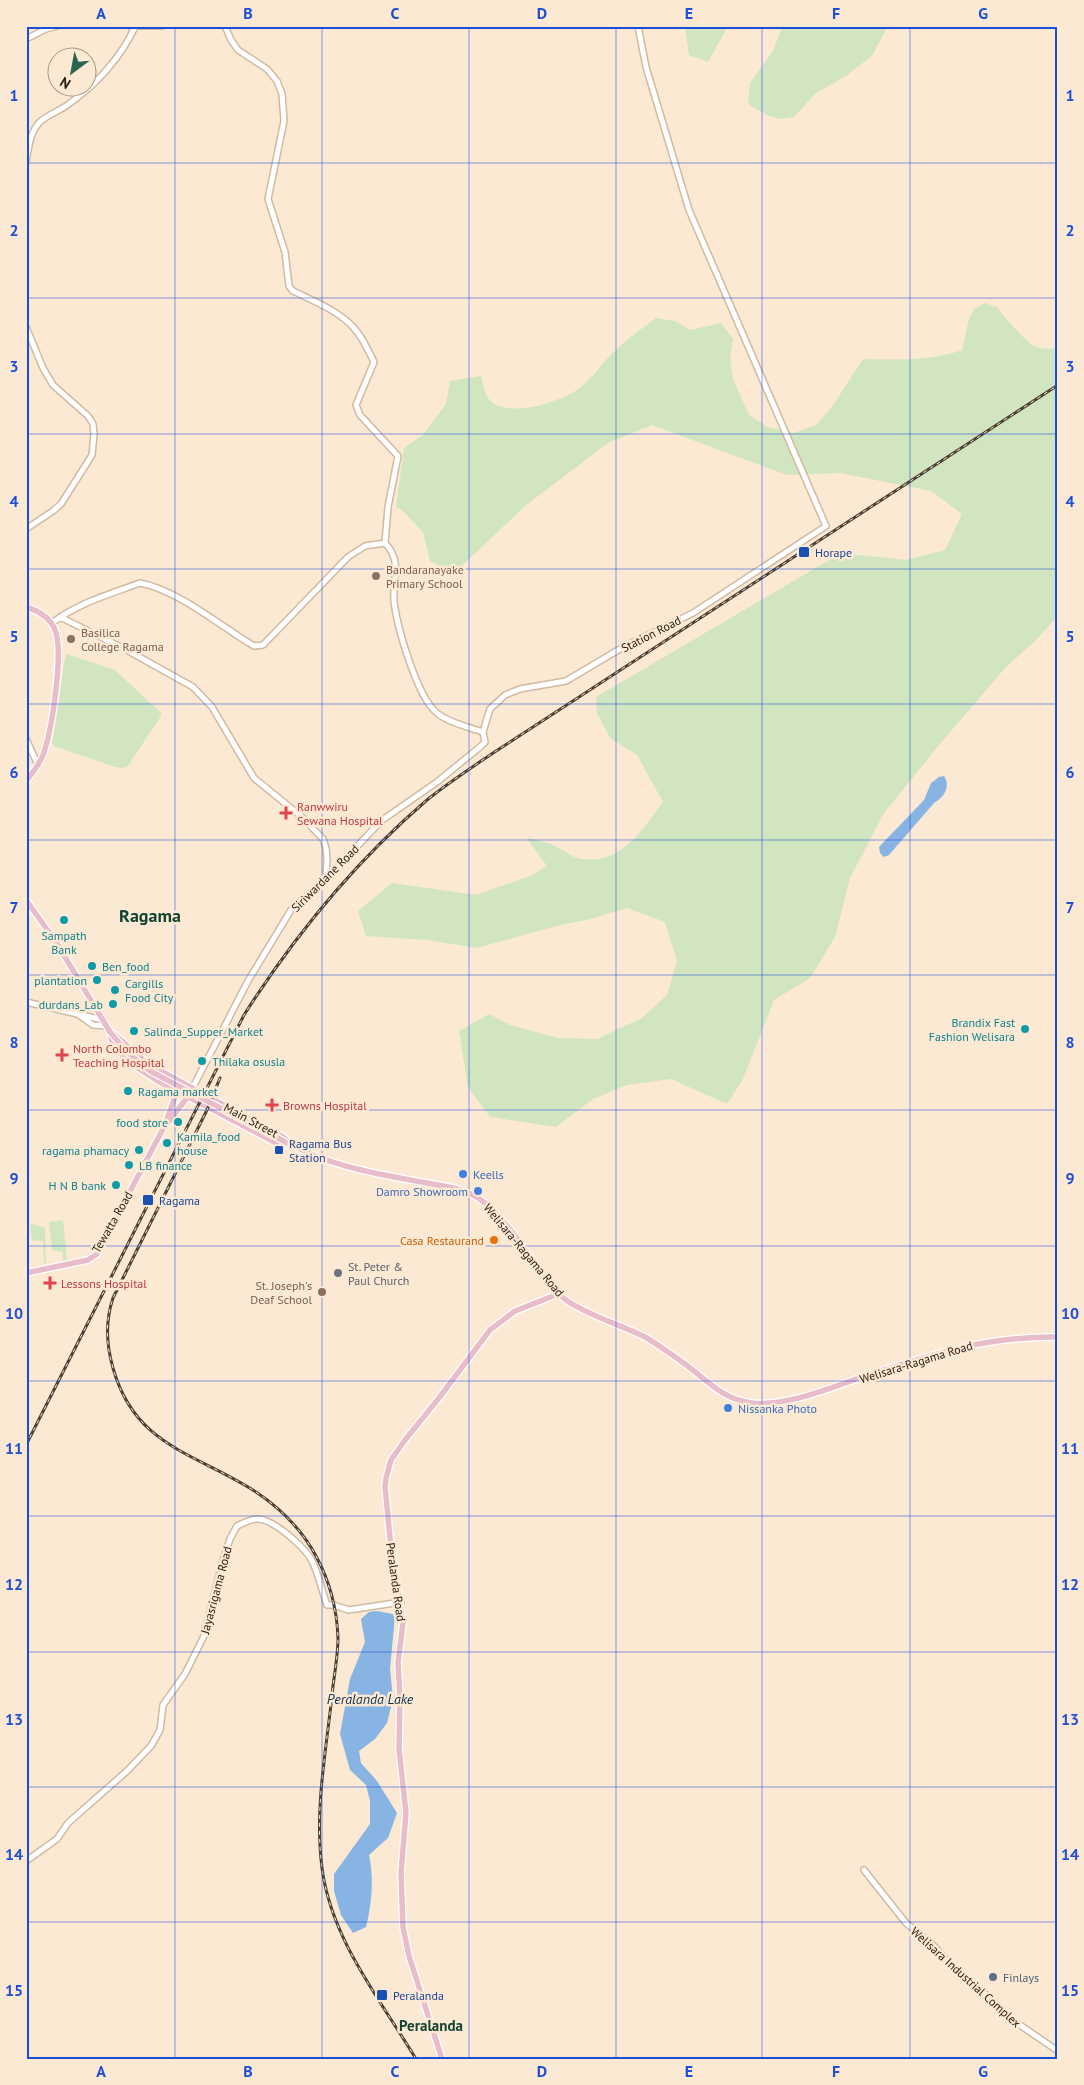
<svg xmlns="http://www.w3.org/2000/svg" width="1084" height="2085" font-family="'PT Sans',sans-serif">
	<rect width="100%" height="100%" fill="#fce9d3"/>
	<path fill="#d0e5c0" d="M 685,26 L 728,26 L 708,62 L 689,55 Z
		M 779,26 L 888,26 L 872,56 L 847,75 L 815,94 L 794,117 L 781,119 L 769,116 L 748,104 L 750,83 L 773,51 L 781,30 Z
		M 985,303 L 997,307 C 1003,316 1024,340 1034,346 C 1040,349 1051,350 1058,347 L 1058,616 L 1035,641 L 1006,667 L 939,745 L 884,813 L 850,878 L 835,937 L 810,978 L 774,1000 L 743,1079 L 727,1104 L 671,1079 L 627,1085 L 593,1099 L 556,1127 L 490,1117 L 468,1087 L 459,1031 L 489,1014 L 510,1025 L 558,1038 L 597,1039 L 642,1018 L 667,995 L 677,961 L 665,922 L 627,908 L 587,920 L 560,925 L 477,948 L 427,940 L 366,936 L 358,911 L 392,883 L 476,895 L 533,875 L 547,866 L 527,838 C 537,840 548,842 557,847 C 564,850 573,858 581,859 C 623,864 641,831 663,802 L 637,755 L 610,738 L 597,713 L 596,697 L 841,553 L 906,560 L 945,550 L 962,514 L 931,491 L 840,473 L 787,475 L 652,425 L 608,443 L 525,506 L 467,561 L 452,573 L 430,561 L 423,532 L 402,510 L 396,507 L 404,448 L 423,435 L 446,404 L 450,381 L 481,376 C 483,382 484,392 488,398 C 504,420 557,403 577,390 C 592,380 603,361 617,349 C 629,337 643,328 656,318 L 675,321 L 690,330 L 721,323 L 733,339 L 730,359 L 733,379 L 749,415 L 768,427 L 794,433 L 816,425 L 831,408 L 863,359 C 897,360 930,361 962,350 L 969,319 L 974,309 Z
		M 67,654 L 115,670 L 161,713 L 161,716 L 128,766 L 123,768 L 115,767 L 54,746 L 52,743 L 65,658 Z
		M 63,1220 L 67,1260 L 63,1261 L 63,1252 L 52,1250 L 49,1222 Z
		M 30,1223 L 45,1228 L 46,1263 L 44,1264 L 43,1241 L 32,1240 Z"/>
	<path fill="#87b4e3" d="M 944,776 C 951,787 944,797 934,803 L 889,855 L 884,857 L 880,853 L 879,847 L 924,800 L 931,783 L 939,777 Z
		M 377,1611 L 393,1614 L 395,1616 L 390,1669 L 393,1699 L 387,1723 L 375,1739 L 359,1751 L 361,1763 L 377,1781 L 397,1813 L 388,1838 L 369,1855 C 374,1879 372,1903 366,1927 L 353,1933 L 341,1915 L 334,1891 L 334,1874 L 370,1824 L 370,1801 L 366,1785 L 350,1770 L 340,1734 L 350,1679 L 365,1642 L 361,1619 L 369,1612 Z"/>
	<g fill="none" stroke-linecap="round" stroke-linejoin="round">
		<g stroke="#d0baa0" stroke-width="8">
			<path id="secondary" d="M 130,26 L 162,26
				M 26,39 L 46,29 L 57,26
				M 26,161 C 29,148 29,135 38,124 C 45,115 61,111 70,103 C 97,84 121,57 135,27
				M 26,327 L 43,368 L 53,385 L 88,416 L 93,424 L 94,434 L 92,455 L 61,504 L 53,511 L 26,529
				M 385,543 C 403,562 392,579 394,601 C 397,627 417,697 437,713 C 449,723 469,727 483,732
				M 60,617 L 125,649 L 193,687 L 212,707 L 254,778 L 302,817 L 323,839 L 326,848 L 327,859 L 326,879
				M 52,623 C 78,603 110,594 140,583 C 178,590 220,626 254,646 L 263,645 L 348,557 L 365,546 L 385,543 L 388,507 L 398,456 L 360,415 L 356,405 L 374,362 C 368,350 363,338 354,328 C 339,311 314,301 293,291 L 289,286 L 285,252 L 268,199 L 284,121 L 282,94 L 277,81 L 267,69 L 238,50 L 231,40 L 225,26
				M 26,739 L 38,765
				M 26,1002 L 103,1020
				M 79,1015 L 93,1025 L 106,1026
				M 192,1089 L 248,981 L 291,910 L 326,879 L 381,821 L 437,782 L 480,747 L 485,742 L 483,732 L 490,709 L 505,695 L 520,689 L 566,681 L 625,646 L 693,613 L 826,526 L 689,210 L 646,67 L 638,26
				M 26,1861 L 57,1839 L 68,1823 L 127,1771 L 151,1746 L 160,1730 L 163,1705 L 185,1674 L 204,1636 L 222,1564 L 230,1539 L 237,1526 C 243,1523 250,1520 256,1519 C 272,1517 307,1549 313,1563 C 319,1576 322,1591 327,1605 L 333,1605 L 349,1610 L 401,1602
				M 864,1870 L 906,1923 L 934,1946 L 954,1969 L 985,1994 L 1014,2021 L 1058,2051"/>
		</g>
		<g stroke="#fff" stroke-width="8">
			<path id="primary" d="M 26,607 C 39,611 50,617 55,630 C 64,651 52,729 44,752 C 41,763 33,772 26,781
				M 26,900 L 56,942 L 110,1032 L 112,1042 L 119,1052 L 136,1067 L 158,1081 L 278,1144 L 291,1145
				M 114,1034 L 148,1064 L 283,1137 C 312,1164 388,1176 427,1183 C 446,1187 465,1188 481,1200 C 501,1213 528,1254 543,1274 C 550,1283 556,1293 566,1300 C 589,1316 619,1324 645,1337 C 659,1345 672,1355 685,1364 C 707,1380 723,1400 752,1403 C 784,1407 831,1388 862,1377 C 930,1355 985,1336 1058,1337
				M 167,1124 L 189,1095
				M 26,1273 L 88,1260 L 97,1254 L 164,1127 L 178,1089
				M 442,2059 L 409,1956 L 403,1927 L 401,1873 L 406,1813 L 399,1748 L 400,1697 L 398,1663 L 403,1623 L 390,1538 L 385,1486 L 386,1478 L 391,1460 L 405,1440 L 439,1398 L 490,1330 L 515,1311 L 558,1294"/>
		</g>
		<use href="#secondary" stroke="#fff" stroke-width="5"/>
		<use href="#primary" stroke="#e8bcc8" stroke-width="5.5"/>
		<g stroke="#4a4034" stroke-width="3">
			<path id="rail" d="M 220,1078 L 207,1110 L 113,1298 C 105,1322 106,1344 113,1368 C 135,1447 196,1453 256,1492 C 280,1508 302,1530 316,1556 C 329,1580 337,1610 338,1638 C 338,1653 335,1671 333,1686 C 327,1747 314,1808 322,1868 C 331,1939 380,1999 416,2059
				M 26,1445 L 244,1015 C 295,935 356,861 427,800 C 448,783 471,768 493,753 L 1058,385"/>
		</g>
		<use href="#rail" stroke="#fce9d3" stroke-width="1" stroke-dasharray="4" stroke-linecap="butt"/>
		<g stroke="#fff" stroke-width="8" stroke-linecap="butt">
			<path id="primary-bridge" d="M 110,1032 L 127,1052 L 150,1071 L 291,1145"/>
		</g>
		<use href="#primary-bridge" stroke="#e8bcc8" stroke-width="5.5"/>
	</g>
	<path fill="none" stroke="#1d4ed8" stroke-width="1" stroke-opacity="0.55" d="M 175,26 L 175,2059M 322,26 L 322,2059M 469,26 L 469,2059M 616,26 L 616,2059M 762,26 L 762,2059M 910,26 L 910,2059M 26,163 L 1058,163M 26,298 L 1058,298M 26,434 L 1058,434M 26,569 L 1058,569M 26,704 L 1058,704M 26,840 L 1058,840M 26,975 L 1058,975M 26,1110 L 1058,1110M 26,1246 L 1058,1246M 26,1381 L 1058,1381M 26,1516 L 1058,1516M 26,1652 L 1058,1652M 26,1787 L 1058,1787M 26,1922 L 1058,1922"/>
	<g fill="#1a4fb4" stroke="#fce9d3" stroke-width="2">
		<rect x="798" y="546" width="12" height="12" rx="2.5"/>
		<rect x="274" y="1145" width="10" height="10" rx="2.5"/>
		<rect x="142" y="1194" width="12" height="12" rx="2.5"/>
		<rect x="376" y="1989" width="12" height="12" rx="2.5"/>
	</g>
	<g fill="#8d6e63" stroke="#fce9d3" stroke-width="2">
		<circle cx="376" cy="576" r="5"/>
		<circle cx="71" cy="639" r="5"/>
		<circle cx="322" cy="1292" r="5"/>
	</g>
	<g fill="#e0444e" stroke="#fce9d3" stroke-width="2">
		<path d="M283.5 805.5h5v5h5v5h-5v5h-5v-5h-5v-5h5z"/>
		<path d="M59.5 1047.5h5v5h5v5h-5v5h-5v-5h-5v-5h5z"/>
		<path d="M269.5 1097.5h5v5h5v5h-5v5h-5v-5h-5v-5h5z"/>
		<path d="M47.5 1275.5h5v5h5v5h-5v5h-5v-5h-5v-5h5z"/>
	</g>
	<g fill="#0f9aa8" stroke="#fce9d3" stroke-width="2">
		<circle cx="64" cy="920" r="5"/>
		<circle cx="92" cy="966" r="5"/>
		<circle cx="97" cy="980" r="5"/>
		<circle cx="115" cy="990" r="5"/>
		<circle cx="113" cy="1004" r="5"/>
		<circle cx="1025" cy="1029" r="5"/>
		<circle cx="134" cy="1031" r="5"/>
		<circle cx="202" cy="1061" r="5"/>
		<circle cx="128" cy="1091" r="5"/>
		<circle cx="178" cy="1122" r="5"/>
		<circle cx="167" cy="1143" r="5"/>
		<circle cx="139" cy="1150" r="5"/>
		<circle cx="129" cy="1165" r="5"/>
		<circle cx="116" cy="1185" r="5"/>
	</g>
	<g fill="#3f7fe0" stroke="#fce9d3" stroke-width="2">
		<circle cx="463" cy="1174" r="5"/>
		<circle cx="478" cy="1191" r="5"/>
		<circle cx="728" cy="1408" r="5"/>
	</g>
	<circle fill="#e8710a" stroke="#fce9d3" stroke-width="2" cx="494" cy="1240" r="5"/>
	<circle fill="#6b7280" stroke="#fce9d3" stroke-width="2" cx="338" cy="1273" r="5"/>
	<circle fill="#5c6f8a" stroke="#fce9d3" stroke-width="2" cx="993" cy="1977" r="5"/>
	<g text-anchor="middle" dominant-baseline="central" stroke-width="5" stroke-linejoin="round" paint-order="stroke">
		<g font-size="12" fill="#164399" stroke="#fce9d3" text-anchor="start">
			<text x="815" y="552">Horape</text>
			<text x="289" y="1143">Ragama Bus<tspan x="289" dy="14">Station</tspan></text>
			<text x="159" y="1200">Ragama</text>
			<text x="393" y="1995">Peralanda</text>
		</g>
		<g font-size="12" fill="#785e54" stroke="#fce9d3" text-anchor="start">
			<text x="386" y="569">Bandaranayake<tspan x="386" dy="14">Primary School</tspan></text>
			<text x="81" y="632">Basilica<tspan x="81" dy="14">College Ragama</tspan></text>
			<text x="312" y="1285" text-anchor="end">St. Joseph's<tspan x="312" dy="14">Deaf School</tspan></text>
		</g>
		<g font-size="12" fill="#241c12" stroke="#fce9d3">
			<text transform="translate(651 634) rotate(-27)">Station Road</text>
			<text transform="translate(325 878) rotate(-45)">Siriwardane Road</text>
			<text transform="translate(251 1120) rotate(28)">Main Street</text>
			<text transform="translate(112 1222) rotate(-60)">Tewatta Road</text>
			<text transform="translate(524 1250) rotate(50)">Welisara-Ragama Road</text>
			<text transform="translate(916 1362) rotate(-17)">Welisara-Ragama Road</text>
			<text transform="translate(396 1582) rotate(82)">Peralanda Road</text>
			<text transform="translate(216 1590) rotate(-75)">Jayasrigama Road</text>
			<text transform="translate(966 1977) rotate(42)">Welisara Industrial Complex</text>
		</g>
		<g font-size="12" fill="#be3a42" stroke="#fce9d3" text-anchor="start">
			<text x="297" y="806">Ranwwiru<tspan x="297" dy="14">Sewana Hospital</tspan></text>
			<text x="73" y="1048">North Colombo<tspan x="73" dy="14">Teaching Hospital</tspan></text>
			<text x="283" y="1105">Browns Hospital</text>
			<text x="61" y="1283">Lessons Hospital</text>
		</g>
		<g font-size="12" fill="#0d838f" stroke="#fce9d3" text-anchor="start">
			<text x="64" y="935" text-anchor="middle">Sampath<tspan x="64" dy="14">Bank</tspan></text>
			<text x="102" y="966">Ben_food</text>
			<text x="87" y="980" text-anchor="end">plantation</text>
			<text x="125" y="983">Cargills<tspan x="125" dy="14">Food City</tspan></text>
			<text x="103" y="1004" text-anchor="end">durdans_Lab</text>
			<text x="1015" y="1022" text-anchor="end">Brandix Fast<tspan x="1015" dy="14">Fashion Welisara</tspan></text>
			<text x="144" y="1031">Salinda_Supper_Market</text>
			<text x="212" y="1061">Thilaka osusla</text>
			<text x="138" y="1091">Ragama market</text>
			<text x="168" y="1122" text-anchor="end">food store</text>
			<text x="177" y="1136">Kamila_food<tspan x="177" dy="14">house</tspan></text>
			<text x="129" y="1150" text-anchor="end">ragama phamacy</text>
			<text x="139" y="1165">LB finance</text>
			<text x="106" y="1185" text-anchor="end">H N B bank</text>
		</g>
		<g font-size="12" fill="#366cbe" stroke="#fce9d3" text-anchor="start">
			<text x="473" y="1174">Keells</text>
			<text x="468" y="1191" text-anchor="end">Damro Showroom</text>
			<text x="738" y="1408">Nissanka Photo</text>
		</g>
		<g font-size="12" fill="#c56008" stroke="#fce9d3" text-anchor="end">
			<text x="484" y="1240">Casa Restaurand</text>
		</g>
		<g font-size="12" fill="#5b616d" stroke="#fce9d3" text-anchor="start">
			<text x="348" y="1266">St. Peter &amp;<tspan x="348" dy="14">Paul Church</tspan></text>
		</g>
		<g font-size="12" fill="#4e5e75" stroke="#fce9d3" text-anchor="start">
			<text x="1003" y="1977">Finlays</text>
		</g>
		<g font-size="14" font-style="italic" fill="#0e304f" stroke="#fce9d3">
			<text x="370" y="1699">Peralanda Lake</text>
		</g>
		<g font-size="15" font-weight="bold" fill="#124433" stroke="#fce9d3">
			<text x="431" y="2025">Peralanda</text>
		</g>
		<g font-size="18" font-weight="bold" fill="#124433" stroke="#fce9d3">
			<text x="150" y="915">Ragama</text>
		</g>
	</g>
	<rect width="1084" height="2085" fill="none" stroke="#fce9d3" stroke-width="55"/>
	<g transform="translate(72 72) rotate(212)"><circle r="24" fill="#fce9d3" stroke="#a69786"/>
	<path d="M0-4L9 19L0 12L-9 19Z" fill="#296550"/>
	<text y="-8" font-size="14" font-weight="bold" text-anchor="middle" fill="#241c12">N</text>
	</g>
	<rect x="28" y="28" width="1028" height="2030" fill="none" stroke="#1d4ed8" stroke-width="2"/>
	<g font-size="16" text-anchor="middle" font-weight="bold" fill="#1d4ed8">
		<text x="101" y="19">A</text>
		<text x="248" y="19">B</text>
		<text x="395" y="19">C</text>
		<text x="542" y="19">D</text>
		<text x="689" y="19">E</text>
		<text x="836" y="19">F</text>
		<text x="983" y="19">G</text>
		<text x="14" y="101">1</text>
		<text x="1070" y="101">1</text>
		<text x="14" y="236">2</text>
		<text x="1070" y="236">2</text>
		<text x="14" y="372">3</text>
		<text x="1070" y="372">3</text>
		<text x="14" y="507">4</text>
		<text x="1070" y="507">4</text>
		<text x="14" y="642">5</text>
		<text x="1070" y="642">5</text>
		<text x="14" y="778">6</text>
		<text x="1070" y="778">6</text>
		<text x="14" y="913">7</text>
		<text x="1070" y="913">7</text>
		<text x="14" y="1048">8</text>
		<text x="1070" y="1048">8</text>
		<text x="14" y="1184">9</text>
		<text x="1070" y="1184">9</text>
		<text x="14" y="1319">10</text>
		<text x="1070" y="1319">10</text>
		<text x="14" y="1454">11</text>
		<text x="1070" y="1454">11</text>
		<text x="14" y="1590">12</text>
		<text x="1070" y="1590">12</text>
		<text x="14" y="1725">13</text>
		<text x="1070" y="1725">13</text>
		<text x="14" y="1860">14</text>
		<text x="1070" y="1860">14</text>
		<text x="14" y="1996">15</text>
		<text x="1070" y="1996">15</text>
		<text x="101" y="2077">A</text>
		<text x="248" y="2077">B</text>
		<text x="395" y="2077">C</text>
		<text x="542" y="2077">D</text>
		<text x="689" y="2077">E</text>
		<text x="836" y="2077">F</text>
		<text x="983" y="2077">G</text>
	</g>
</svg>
